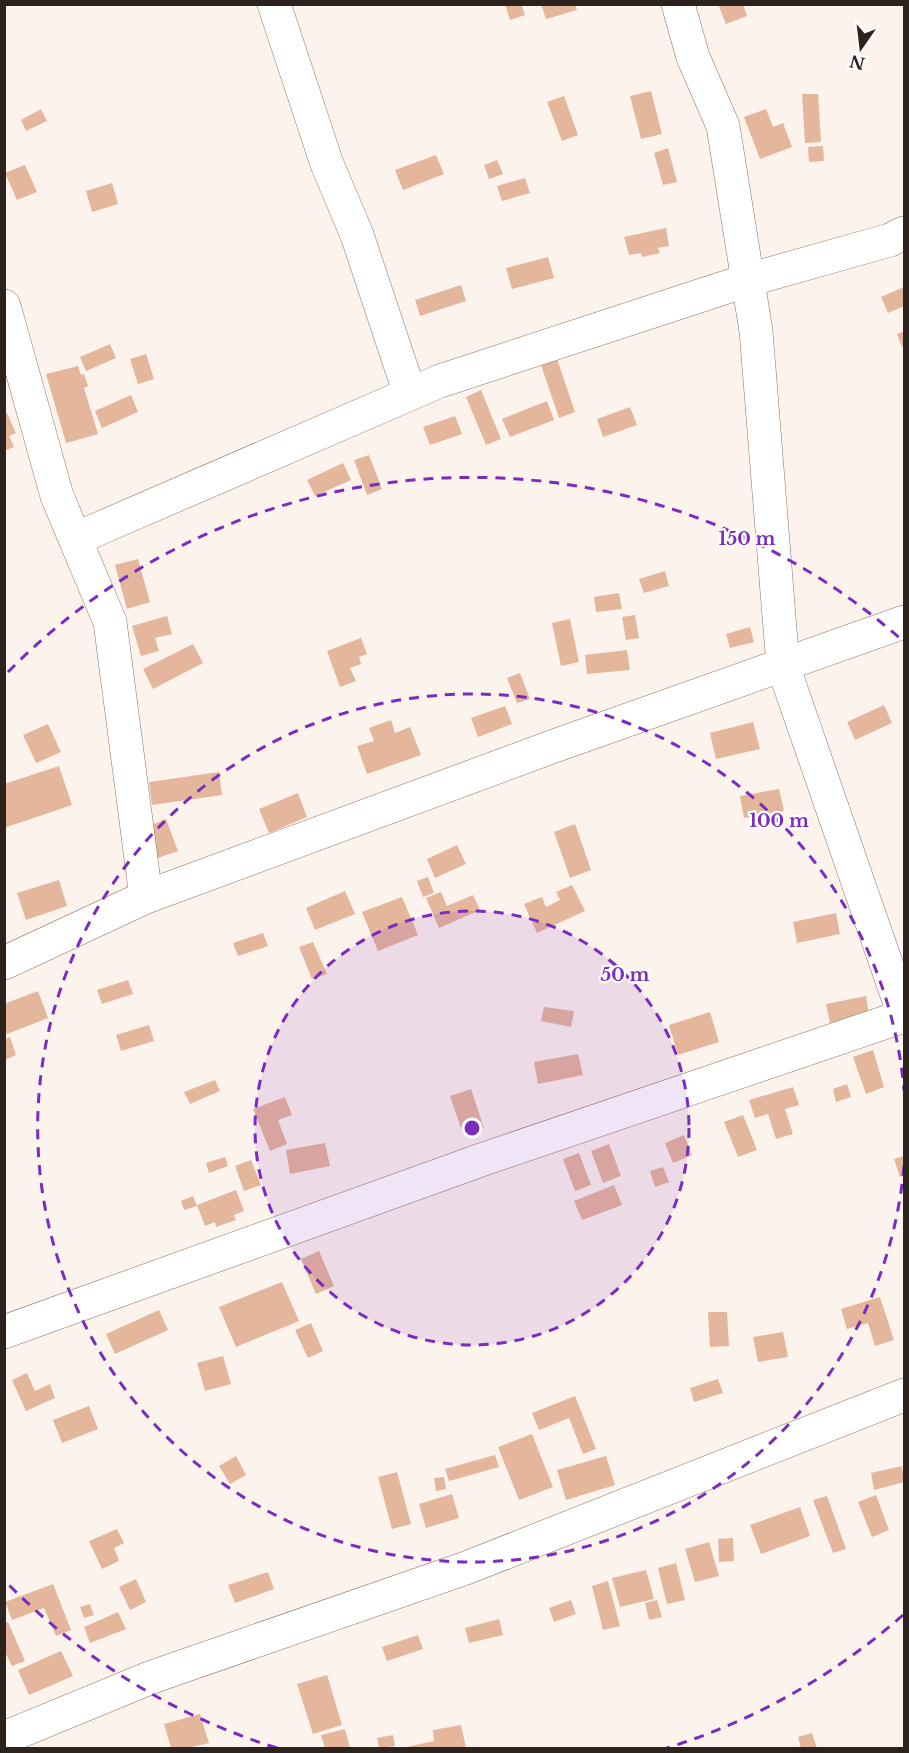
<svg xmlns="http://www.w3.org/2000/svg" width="909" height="1753" font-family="'Libre Baskerville',serif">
	<rect width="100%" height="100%" fill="#fdf3ed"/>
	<path fill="#e4b69b" d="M 505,4 L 521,4 L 525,15 L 510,20 Z
		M 541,4 L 575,4 L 577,10 L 546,19 Z
		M 718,4 L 743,4 L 747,16 L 726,24 Z
		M 651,91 L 662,134 L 641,139 L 630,96 Z
		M 802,94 L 818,94 L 821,142 L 805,143 Z
		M 564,96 L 578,135 L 562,141 L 547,102 Z
		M 41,109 L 47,121 L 26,131 L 21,120 Z
		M 766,109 L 773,127 L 783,123 L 792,147 L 760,159 L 744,117 Z
		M 823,146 L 824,161 L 809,162 L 808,147 Z
		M 668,148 L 677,182 L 663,185 L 654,153 Z
		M 436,155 L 444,174 L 403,190 L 395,170 Z
		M 497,160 L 503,174 L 489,179 L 484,165 Z
		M 25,165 L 37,192 L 17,200 L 5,173 Z
		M 525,178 L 530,193 L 502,201 L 497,186 Z
		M 112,183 L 118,204 L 92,212 L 86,191 Z
		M 666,228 L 669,246 L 658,248 L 660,253 L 642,257 L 641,253 L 629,255 L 624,237 Z
		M 548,257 L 554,278 L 512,289 L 506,268 Z
		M 461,285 L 466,301 L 420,316 L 415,300 Z
		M 904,287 L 904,306 L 888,313 L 881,297 Z
		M 904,331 L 904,346 L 902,347 L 897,334 Z
		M 110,344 L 116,358 L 86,371 L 80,357 Z
		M 146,354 L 154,379 L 138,384 L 130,359 Z
		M 557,359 L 575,412 L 559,418 L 541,365 Z
		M 78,366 L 81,375 L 84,374 L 88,386 L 84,388 L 98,434 L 66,443 L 46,374 Z
		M 481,390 L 501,439 L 486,445 L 466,397 Z
		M 131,395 L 138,412 L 102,428 L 95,411 Z
		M 547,401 L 554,420 L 510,437 L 502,419 Z
		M 630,407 L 637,425 L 603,437 L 597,419 Z
		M 7,413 L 16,433 L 9,436 L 14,447 L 4,451 L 4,414 Z
		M 455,416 L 462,434 L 430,445 L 423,427 Z
		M 369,455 L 382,489 L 367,495 L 354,460 Z
		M 343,463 L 351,480 L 315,496 L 307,480 Z
		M 138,559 L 150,602 L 127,609 L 115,565 Z
		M 665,571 L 669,586 L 644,593 L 639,579 Z
		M 619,593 L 622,609 L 596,612 L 594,597 Z
		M 635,615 L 639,638 L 626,640 L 622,617 Z
		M 167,616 L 172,634 L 155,638 L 159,651 L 141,656 L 132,626 Z
		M 570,619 L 579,662 L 561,666 L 552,623 Z
		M 750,627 L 754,642 L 730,648 L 726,634 Z
		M 361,638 L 367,654 L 359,657 L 361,664 L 350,668 L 356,681 L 340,687 L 327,651 Z
		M 193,644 L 203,663 L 153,689 L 143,669 Z
		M 627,650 L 630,670 L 587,674 L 585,655 Z
		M 520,673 L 530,699 L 517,703 L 507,678 Z
		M 884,705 L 892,723 L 855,740 L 847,722 Z
		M 505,706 L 512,724 L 478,737 L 471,718 Z
		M 391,720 L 395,733 L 410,727 L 421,755 L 367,774 L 357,746 L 374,741 L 369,728 Z
		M 753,722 L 760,749 L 716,759 L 710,733 Z
		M 48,724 L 61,752 L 36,763 L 23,735 Z
		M 59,766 L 72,805 L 4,828 L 4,784 Z
		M 219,772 L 222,795 L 152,805 L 149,782 Z
		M 779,789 L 784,811 L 744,818 L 740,796 Z
		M 298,793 L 307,817 L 269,833 L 259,809 Z
		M 166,819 L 178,851 L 155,859 L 144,828 Z
		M 575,824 L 591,870 L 570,878 L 554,832 Z
		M 457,845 L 466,864 L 435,878 L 427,859 Z
		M 428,877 L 434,893 L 423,897 L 417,881 Z
		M 59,880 L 67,906 L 26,920 L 17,893 Z
		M 572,885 L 585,911 L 537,933 L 524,904 L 542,897 L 546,907 L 560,900 L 556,892 Z
		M 345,891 L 355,914 L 315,930 L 306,908 Z
		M 441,892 L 447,906 L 473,895 L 480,910 L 439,928 L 426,898 Z
		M 402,897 L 418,935 L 378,951 L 362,912 Z
		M 836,913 L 840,934 L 797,943 L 793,922 Z
		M 263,933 L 268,946 L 238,956 L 233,943 Z
		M 313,942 L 327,974 L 312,979 L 299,947 Z
		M 128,980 L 133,994 L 102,1004 L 97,990 Z
		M 38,991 L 48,1018 L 7,1034 L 4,1028 L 4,1004 Z
		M 866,996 L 869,1015 L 830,1023 L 826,1004 Z
		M 544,1007 L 574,1011 L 571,1027 L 541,1021 Z
		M 710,1012 L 719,1042 L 678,1055 L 669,1025 Z
		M 149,1025 L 154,1041 L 121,1051 L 116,1035 Z
		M 10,1037 L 16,1055 L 5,1060 L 5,1039 Z
		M 873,1050 L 884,1087 L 866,1094 L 853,1057 Z
		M 578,1054 L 583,1075 L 538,1084 L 534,1062 Z
		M 215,1080 L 220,1091 L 190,1104 L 184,1092 Z
		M 847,1084 L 851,1097 L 836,1102 L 833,1089 Z
		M 793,1087 L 799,1105 L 785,1109 L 793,1134 L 776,1139 L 768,1114 L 755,1118 L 749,1100 Z
		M 471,1089 L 484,1128 L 463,1134 L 450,1096 Z
		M 285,1097 L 292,1115 L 278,1120 L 287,1144 L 270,1151 L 253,1109 Z
		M 743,1115 L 757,1150 L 738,1157 L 724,1122 Z
		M 684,1135 L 692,1155 L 673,1163 L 665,1143 Z
		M 325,1143 L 330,1166 L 290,1174 L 286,1150 Z
		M 609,1144 L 621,1176 L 603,1183 L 591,1151 Z
		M 579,1153 L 591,1185 L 575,1191 L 563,1159 Z
		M 904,1156 L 904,1175 L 900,1177 L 894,1159 Z
		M 225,1157 L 228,1166 L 209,1173 L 206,1163 Z
		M 251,1160 L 261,1185 L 244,1191 L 235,1166 Z
		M 663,1167 L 669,1182 L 655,1187 L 650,1171 Z
		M 614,1185 L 622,1205 L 582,1220 L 574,1201 Z
		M 236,1190 L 244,1211 L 234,1215 L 236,1220 L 216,1227 L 215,1222 L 205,1226 L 197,1205 Z
		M 193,1196 L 197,1206 L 184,1210 L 181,1201 Z
		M 319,1251 L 334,1286 L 316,1294 L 301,1259 Z
		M 282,1282 L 299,1321 L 236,1347 L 219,1307 Z
		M 880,1297 L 894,1340 L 875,1346 L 868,1323 L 847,1329 L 841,1309 Z
		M 159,1310 L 168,1330 L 115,1354 L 106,1334 Z
		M 708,1312 L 727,1312 L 729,1346 L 710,1347 Z
		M 311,1323 L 323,1351 L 308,1358 L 295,1330 Z
		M 783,1332 L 788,1357 L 758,1362 L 753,1337 Z
		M 223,1356 L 231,1384 L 205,1391 L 197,1363 Z
		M 27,1373 L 35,1391 L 50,1384 L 55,1398 L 26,1411 L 12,1380 Z
		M 718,1379 L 723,1393 L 694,1402 L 690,1388 Z
		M 575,1396 L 596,1449 L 583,1454 L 569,1418 L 539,1430 L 532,1413 Z
		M 89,1406 L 98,1429 L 62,1443 L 53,1420 Z
		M 532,1434 L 553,1487 L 519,1500 L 498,1447 Z
		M 495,1455 L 499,1467 L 449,1481 L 445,1469 Z
		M 236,1456 L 246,1475 L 230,1484 L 219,1466 Z
		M 606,1456 L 615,1485 L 566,1500 L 557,1470 Z
		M 902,1466 L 904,1482 L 874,1490 L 871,1473 Z
		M 397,1472 L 411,1524 L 392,1529 L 378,1477 Z
		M 444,1477 L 446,1489 L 436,1491 L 434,1478 Z
		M 452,1494 L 459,1518 L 426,1528 L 419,1504 Z
		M 876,1495 L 889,1530 L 872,1537 L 858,1502 Z
		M 827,1496 L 846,1549 L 833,1553 L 813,1500 Z
		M 800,1507 L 810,1536 L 761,1554 L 750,1525 Z
		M 117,1529 L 124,1543 L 114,1548 L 119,1561 L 102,1569 L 89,1541 Z
		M 733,1538 L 734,1561 L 719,1562 L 718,1539 Z
		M 709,1542 L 719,1576 L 695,1582 L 685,1549 Z
		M 676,1563 L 685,1600 L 667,1604 L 658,1568 Z
		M 646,1570 L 654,1599 L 620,1607 L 612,1578 Z
		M 268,1572 L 274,1589 L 235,1603 L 228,1585 Z
		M 136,1579 L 146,1602 L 130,1610 L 119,1587 Z
		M 608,1581 L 620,1626 L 603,1630 L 592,1586 Z
		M 53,1584 L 71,1630 L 56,1636 L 44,1608 L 12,1620 L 5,1602 Z
		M 571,1600 L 576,1614 L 554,1622 L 549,1608 Z
		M 657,1600 L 662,1617 L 649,1620 L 645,1603 Z
		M 90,1604 L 94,1615 L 84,1618 L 80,1607 Z
		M 118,1612 L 126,1629 L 90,1643 L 84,1627 Z
		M 499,1619 L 503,1635 L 469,1643 L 465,1628 Z
		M 8,1622 L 25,1661 L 12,1666 L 4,1650 L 4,1623 Z
		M 418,1635 L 423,1649 L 387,1661 L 382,1647 Z
		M 61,1651 L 73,1676 L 29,1695 L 18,1670 Z
		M 327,1675 L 342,1725 L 313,1734 L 297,1684 Z
		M 200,1714 L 209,1743 L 188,1748 L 171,1748 L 164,1724 Z
		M 461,1725 L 466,1748 L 402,1748 L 434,1741 L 433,1730 Z
		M 345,1729 L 350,1748 L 325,1748 L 321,1735 Z
		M 812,1733 L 817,1748 L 801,1748 L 798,1737 Z
		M 393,1735 L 395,1746 L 379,1748 L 377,1738 Z"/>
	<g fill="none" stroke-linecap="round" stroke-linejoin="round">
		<g stroke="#887265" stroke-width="34">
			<path id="street" d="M 274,4 L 327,164 L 357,235 L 410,394
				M 678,4 L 693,57 L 723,126 L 756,331 L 783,666 L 904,1015
				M 4,306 L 57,496 L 110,622 L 146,897
				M 75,539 L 440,381 L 748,280 L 890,240 L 904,233
				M 4,963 L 146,897 L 557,745 L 904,622
				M 4,1332 L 481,1160 L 904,1016
				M 4,1738 L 152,1677 L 466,1568 L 904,1395"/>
		</g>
		<use href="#street" stroke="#fff" stroke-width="33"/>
	</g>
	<circle cx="472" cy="1128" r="217" fill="#7b2cbf" fill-opacity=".12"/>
	<g fill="none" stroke="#7b2cbf" stroke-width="3" stroke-dasharray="10 8">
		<circle cx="472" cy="1128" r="217"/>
		<path d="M904 1166A434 434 0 1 1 904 1090"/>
		<path d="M903 1615A650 650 0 0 1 667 1748M277 1748A650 650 0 0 1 8 1584M8 672A650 650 0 0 1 903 641"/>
	</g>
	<circle cx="472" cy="1128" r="9" fill="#7b2cbf" stroke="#fff" stroke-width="3"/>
	<g font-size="18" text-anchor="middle" font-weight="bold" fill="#7b2cbf" stroke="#fff" stroke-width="4.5" stroke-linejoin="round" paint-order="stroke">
		<text x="747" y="545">150 m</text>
		<text x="779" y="827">100 m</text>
		<text x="625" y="981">50 m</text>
	</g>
	<rect width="909" height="1753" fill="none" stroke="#2c231e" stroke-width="12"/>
	<g transform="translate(861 48) rotate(194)" stroke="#ffffff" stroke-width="4.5" paint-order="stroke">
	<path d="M0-4.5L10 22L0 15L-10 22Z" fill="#2c231e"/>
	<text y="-9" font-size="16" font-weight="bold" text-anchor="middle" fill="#2c231e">N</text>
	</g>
</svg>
